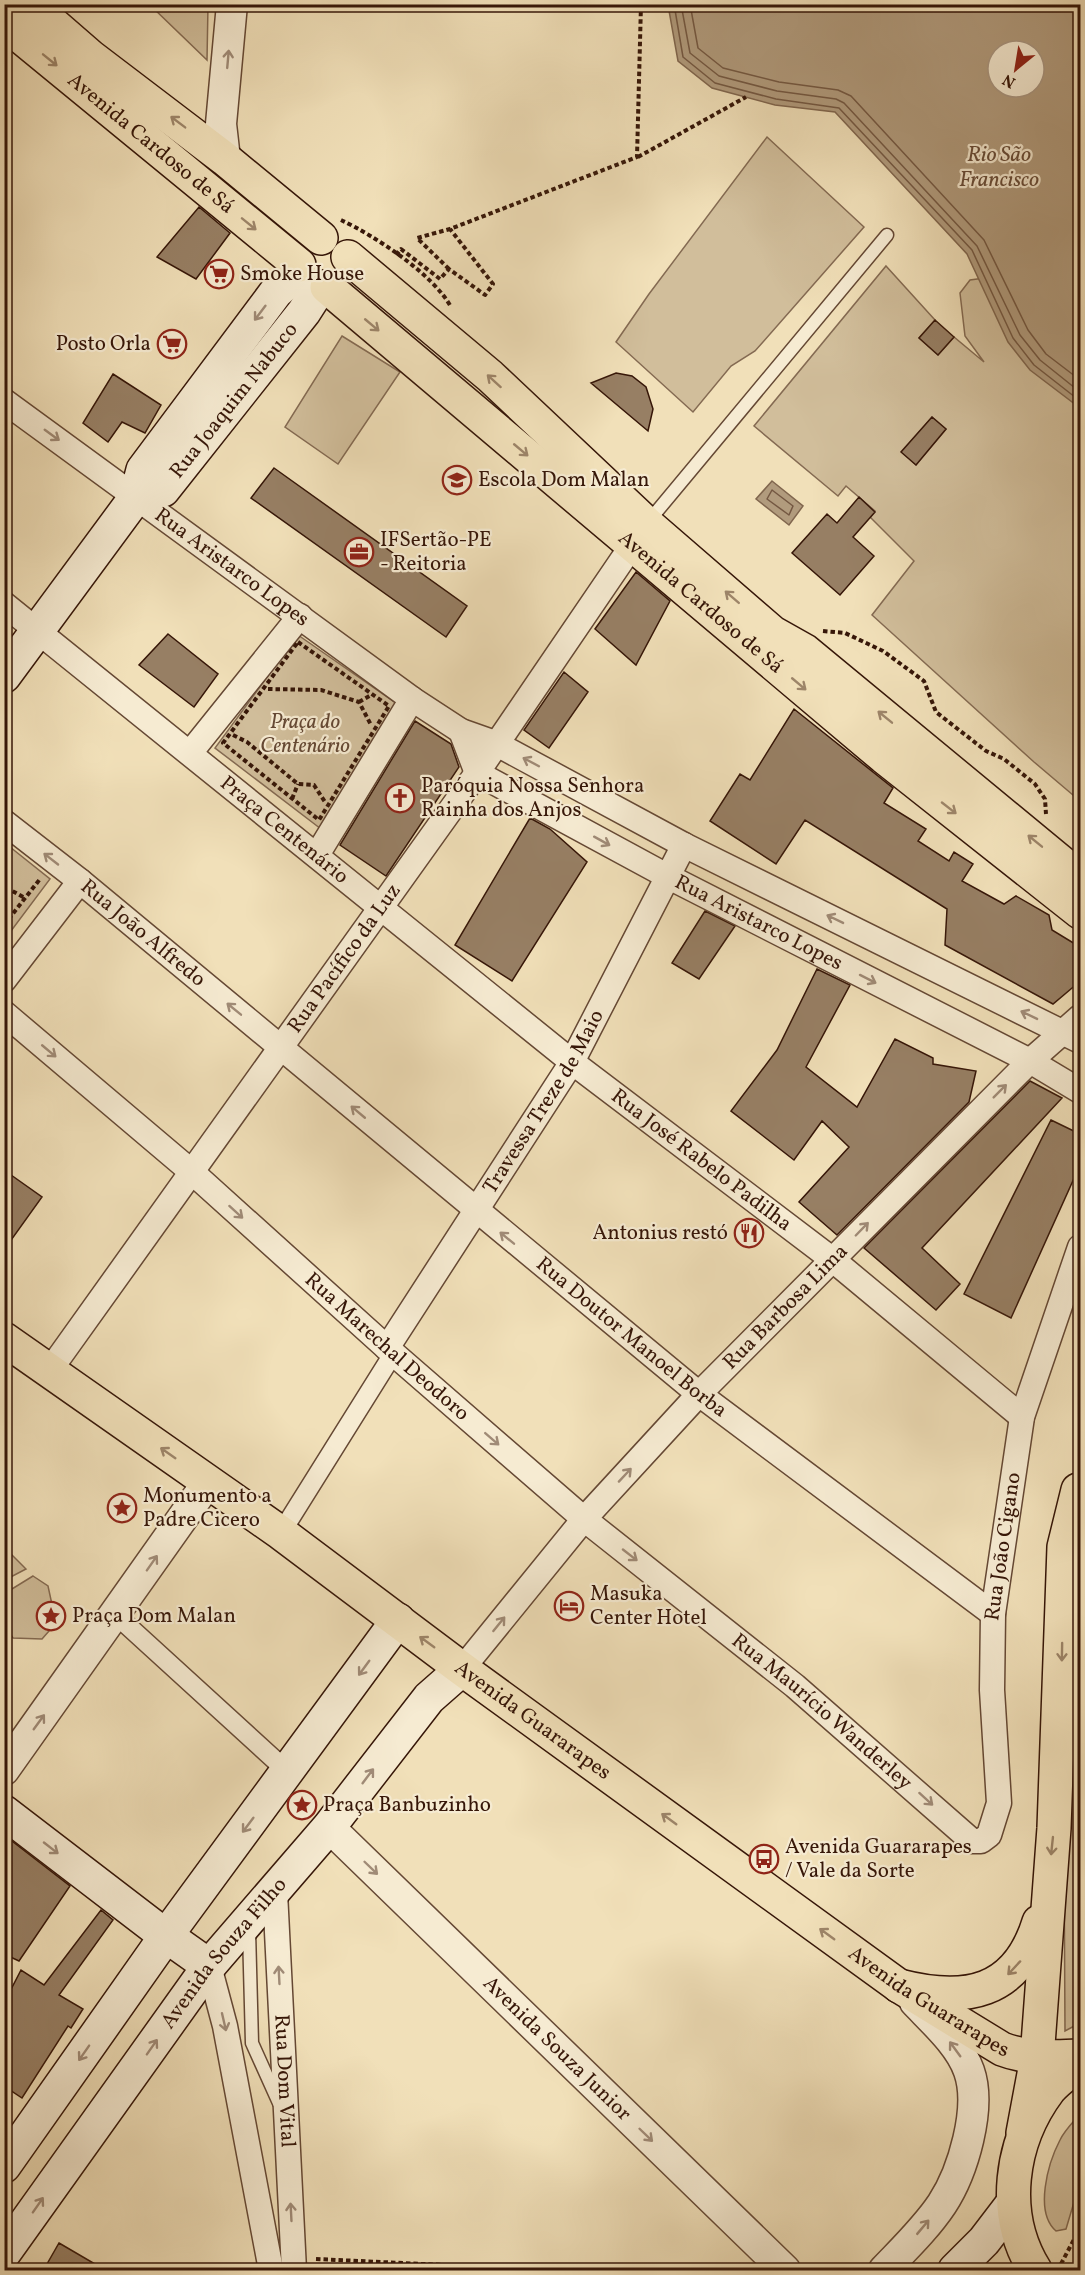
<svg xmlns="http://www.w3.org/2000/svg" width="1085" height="2275" font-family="Vollkorn,serif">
	<rect width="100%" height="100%" fill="#f1e0b9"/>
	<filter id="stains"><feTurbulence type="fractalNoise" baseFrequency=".00333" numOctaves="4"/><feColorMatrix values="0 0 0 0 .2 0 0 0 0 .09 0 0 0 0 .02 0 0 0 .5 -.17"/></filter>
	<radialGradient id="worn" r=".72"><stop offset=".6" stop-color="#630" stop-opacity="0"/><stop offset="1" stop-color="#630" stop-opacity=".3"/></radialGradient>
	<path fill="#d1be9b" stroke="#846a52" stroke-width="1.5" fill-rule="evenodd" d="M 150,5 L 208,5 L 207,60 Z
		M 767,137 L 864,227 L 755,351 L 731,366 L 693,412 L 616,342 L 649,294 Z
		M 886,266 L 935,320 L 919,338 L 938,355 L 954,337 L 984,362 L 965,336 L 960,293 L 970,280 L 992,277 L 1080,325 L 1080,801 L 1034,762 L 872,615 L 914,561 L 870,517 L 875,511 L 846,486 L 838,496 L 754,426 ZM 932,417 L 946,429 L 916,465 L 902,452 Z
		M 342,336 L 400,372 L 338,464 L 285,427 Z
		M 298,635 L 400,706 L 321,829 L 215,748 Z
		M 5,843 L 50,879 L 5,939 Z
		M 1080,1537 L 1080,2023 L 1065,2031 L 1064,1847 Z
		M 4,1547 L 26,1569 L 5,1580 L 4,1580 Z
		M 33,1576 L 48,1586 L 56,1623 L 42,1639 L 13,1638 L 5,1626 L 7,1592 Z
		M 1080,2114 L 1080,2182 L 1066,2229 L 1056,2231 C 1034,2212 1048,2163 1060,2140 C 1064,2131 1073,2122 1080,2114 Z"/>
	<path fill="#b19b7d" stroke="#80664e" stroke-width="1.5" fill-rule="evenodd" d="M 668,5 L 1080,5 L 1080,408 L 1030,370 L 1008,342 L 967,254 L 835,112 L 775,105 L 712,88 L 678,61 ZM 998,51 L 1034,51 L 1034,87 L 998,87 Z
		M 772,481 L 803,506 L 789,525 L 756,499 Z"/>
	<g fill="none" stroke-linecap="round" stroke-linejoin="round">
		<path stroke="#745842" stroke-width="1.5" d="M 674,4 L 683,57 L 715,83 L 776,99 L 839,108 L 972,250 L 1013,338 L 1034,365 L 1080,401
			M 681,4 L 690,53 L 719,76 L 777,91 L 836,99 L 844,103 L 977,246 L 1020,335 L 1040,360 L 1080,392
			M 690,4 L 698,48 L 723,68 L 779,82 L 838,90 L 851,96 L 984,240 L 1028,330 L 1046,354 L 1080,380
			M 772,490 L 793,506 L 789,515 L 767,499 Z"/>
	</g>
	<path fill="#977f64" stroke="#361608" stroke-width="1.5" d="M 199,207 L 230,233 L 196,279 L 157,257 Z
		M 935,320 L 954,337 L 938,355 L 919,338 Z
		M 616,373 L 632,376 L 646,387 L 653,409 L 648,431 L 591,383 Z
		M 113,374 L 161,405 L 145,433 L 122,422 L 108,442 L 83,423 Z
		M 932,417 L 946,429 L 916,465 L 901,452 Z
		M 274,468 L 467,606 L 446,637 L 251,498 Z
		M 859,497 L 875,512 L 853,537 L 874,556 L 840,595 L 792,553 L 827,514 L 837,523 Z
		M 636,572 L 670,601 L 636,665 L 595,629 Z
		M 168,634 L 218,674 L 194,707 L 139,665 Z
		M 564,672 L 588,692 L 549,748 L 524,730 Z
		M 794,709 L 893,788 L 884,803 L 926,829 L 918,841 L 949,861 L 954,852 L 973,864 L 962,881 L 1004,904 L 1016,896 L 1049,915 L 1052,930 L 1080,947 L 1078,983 L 1053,1004 L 945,945 L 947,909 L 805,820 L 776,864 L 710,821 L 740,774 L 750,780 Z
		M 415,721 L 451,744 L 459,767 L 386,876 L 340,845 Z
		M 530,818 L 550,829 L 587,862 L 512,981 L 455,945 Z
		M 705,911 L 735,926 L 699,979 L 672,963 Z
		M 817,969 L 850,985 L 806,1067 L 857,1107 L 895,1039 L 933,1058 L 933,1064 L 976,1071 L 969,1102 L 837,1235 L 799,1202 L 849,1147 L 822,1121 L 794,1160 L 731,1111 L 777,1050 Z
		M 1030,1081 L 1062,1098 L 922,1248 L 960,1284 L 936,1310 L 864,1248 Z
		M 1051,1120 L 1080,1134 L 1080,1165 L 1011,1318 L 964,1294 Z
		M 4,1170 L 42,1197 L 4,1250 Z
		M 8,1838 L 70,1886 L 19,1961 L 4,1954 L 4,1843 Z
		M 101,1910 L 113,1920 L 59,1995 L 83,2009 L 71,2028 L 68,2026 L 22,2098 L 4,2086 L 4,2003 L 21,1970 L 44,1985 Z
		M 59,2243 L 107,2271 L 43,2271 Z"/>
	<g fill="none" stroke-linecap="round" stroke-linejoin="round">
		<g stroke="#654834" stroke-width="15">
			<path id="service" d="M 648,522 L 887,235
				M 249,1931 L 252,2043 L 279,2103"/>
		</g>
		<g stroke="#654834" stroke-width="21">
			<path id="pedestrian" d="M 281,1533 L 393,1354
				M 116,1615 L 288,1772"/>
		</g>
		<g stroke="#654834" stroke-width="27">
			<g id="minor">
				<path id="s1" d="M 4,401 L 412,699 L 461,731 L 495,743 L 684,845 L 1080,1041"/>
				<path id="s2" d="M 4,604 L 572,1062 L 833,1260 L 1022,1417"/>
				<path id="s3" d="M 461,731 L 477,773 L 667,876 L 1030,1061 L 1080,1091"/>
				<path d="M 190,753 L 300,616"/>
				<path id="s4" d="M 4,822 L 80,881 L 699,1394 L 993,1614"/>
				<path d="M 317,855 L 412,699"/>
				<path d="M 4,980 L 80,881"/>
				<path id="s5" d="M 4,1013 L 193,1173 L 387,1348 L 584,1519 L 795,1686 L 972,1841 L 981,1841 L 989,1835 L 999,1803 L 992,1690 L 993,1614 L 1022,1417 L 1080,1247"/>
				<path id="s6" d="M 387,1348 L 572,1062 L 684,845"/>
				<path id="s7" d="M 50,1370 L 477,773 L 633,544"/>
				<path id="s8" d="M 462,1669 L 584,1519 L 699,1394 L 1030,1061 L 1080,1017"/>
				<path id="s9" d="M 275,1892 L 294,2270"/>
				<path d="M 209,1966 L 225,2026 L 271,2270"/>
			</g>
		</g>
		<g stroke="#654834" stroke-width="33">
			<g id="tertiary">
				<path d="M 225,159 L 221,124 L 232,4"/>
				<path d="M 4,1770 L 208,1482"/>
				<path id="s10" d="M 329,1827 L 785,2270"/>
				<path d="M 884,2270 C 904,2249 926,2228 942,2204 C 963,2172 982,2108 969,2071 C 960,2045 934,2022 915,2002"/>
			</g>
		</g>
		<g stroke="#361608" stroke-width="36">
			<g id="secondary">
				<path id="s11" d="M 136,497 L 163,490 L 304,312 L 320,287"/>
				<path d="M 4,676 L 136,497 L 143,470 L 276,292 L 300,271"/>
				<path d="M 4,1812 L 154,1927 L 209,1966"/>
				<path d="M 4,2166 L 166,1936 L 398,1620"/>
				<path id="s12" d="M 4,2253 L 209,1966 L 329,1827 L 429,1698 L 462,1669"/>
				<path d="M 955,2270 L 984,2241 L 1013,2203"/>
			</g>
		</g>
		<g stroke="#361608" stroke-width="36">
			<g id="primary">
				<path id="s13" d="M 4,1339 L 281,1533 L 462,1669 L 899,1986 L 1002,2049 C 1028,2059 1052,2057 1080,2056"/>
			</g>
		</g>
		<g stroke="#361608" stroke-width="36">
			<g id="trunk">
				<path d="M 30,4 L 91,57 L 225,159 L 321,238"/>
				<path id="s14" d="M 4,23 L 299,265"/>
				<path d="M 348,257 L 490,376 L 647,524 L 773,633 L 805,651 L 1080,878"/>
				<path id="s15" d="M 327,287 L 884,757 L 1080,912"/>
				<path d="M 899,1986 C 965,2003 1017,1994 1039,1922"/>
				<path d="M 1023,2133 L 1037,2058 L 1054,1828 L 1064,1547 L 1078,1490"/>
				<path d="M 1035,2270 C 1000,2214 1010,2142 1049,2090 C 1057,2080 1071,2071 1080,2063"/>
			</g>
		</g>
		<path stroke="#361608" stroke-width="4" stroke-dasharray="4.5 3" stroke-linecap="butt" d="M 638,157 L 746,97
			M 341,220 C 375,236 433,274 451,307
			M 396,255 L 401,249 L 440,279 L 449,269 L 485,295 L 493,284 L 450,229
			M 449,269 L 417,238 L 450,229 L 637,157 L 641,4
			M 823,631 L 845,633 L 883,651 L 924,681 L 936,712 L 986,751 L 1004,759 L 1035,784 L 1045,799 L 1046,814
			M 298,642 L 389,706 L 319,820 L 223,743 Z
			M 268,689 L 321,690 L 359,702 L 371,725
			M 359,702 L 371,695
			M 233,735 L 247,742 L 298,784 L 314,785 L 325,802
			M 292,799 L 298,784
			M 4,864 L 10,854
			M 4,880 L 7,888 L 25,898
			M 4,925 L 40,879
			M 316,2259 L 552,2270
			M 1061,2264 L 1080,2228"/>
		<use href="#service" stroke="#f6ebd2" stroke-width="12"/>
		<use href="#pedestrian" stroke="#f6ebd2" stroke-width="18"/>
		<use href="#minor" stroke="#f6ebd2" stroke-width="24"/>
		<use href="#tertiary" stroke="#f6ebd2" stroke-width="30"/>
		<use href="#secondary" stroke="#f6ebd2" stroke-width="33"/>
		<use href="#primary" stroke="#f1e0b9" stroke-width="33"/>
		<use href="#trunk" stroke="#f1e0b9" stroke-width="33"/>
	</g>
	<defs><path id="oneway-shaft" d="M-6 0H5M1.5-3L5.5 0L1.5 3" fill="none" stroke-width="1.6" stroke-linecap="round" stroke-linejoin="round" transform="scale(1.5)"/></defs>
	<g stroke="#a08b77">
		<use href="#oneway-shaft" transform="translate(228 59) rotate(-85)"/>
		<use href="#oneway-shaft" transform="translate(260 313) rotate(127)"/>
		<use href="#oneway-shaft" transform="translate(52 435) rotate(36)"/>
		<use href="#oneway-shaft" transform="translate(531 762) rotate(-152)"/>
		<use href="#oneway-shaft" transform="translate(602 841) rotate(29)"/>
		<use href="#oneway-shaft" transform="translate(51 859) rotate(-142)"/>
		<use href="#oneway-shaft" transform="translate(835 919) rotate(-154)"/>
		<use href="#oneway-shaft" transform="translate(868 979) rotate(27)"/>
		<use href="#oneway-shaft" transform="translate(234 1009) rotate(-141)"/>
		<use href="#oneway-shaft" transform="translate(1029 1015) rotate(-154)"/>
		<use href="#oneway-shaft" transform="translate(49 1051) rotate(40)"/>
		<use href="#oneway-shaft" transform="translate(1000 1091) rotate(-45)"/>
		<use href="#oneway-shaft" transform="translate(358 1112) rotate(-140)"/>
		<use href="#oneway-shaft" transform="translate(236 1212) rotate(42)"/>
		<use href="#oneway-shaft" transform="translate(862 1229) rotate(-46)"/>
		<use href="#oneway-shaft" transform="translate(507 1238) rotate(-141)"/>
		<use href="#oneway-shaft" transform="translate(492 1439) rotate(41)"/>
		<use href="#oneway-shaft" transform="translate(625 1475) rotate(-47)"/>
		<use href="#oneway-shaft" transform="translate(630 1555) rotate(38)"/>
		<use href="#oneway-shaft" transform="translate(152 1563) rotate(-55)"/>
		<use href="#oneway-shaft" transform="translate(499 1624) rotate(-51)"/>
		<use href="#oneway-shaft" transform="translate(364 1668) rotate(126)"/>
		<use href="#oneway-shaft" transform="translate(39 1722) rotate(-54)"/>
		<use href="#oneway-shaft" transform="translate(368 1776) rotate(-53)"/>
		<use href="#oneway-shaft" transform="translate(926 1799) rotate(42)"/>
		<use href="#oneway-shaft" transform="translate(248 1825) rotate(127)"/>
		<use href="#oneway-shaft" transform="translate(51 1848) rotate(38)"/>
		<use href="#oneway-shaft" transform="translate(371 1868) rotate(44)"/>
		<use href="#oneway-shaft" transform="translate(279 1975) rotate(-93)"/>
		<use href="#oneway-shaft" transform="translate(224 2022) rotate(77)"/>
		<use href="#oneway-shaft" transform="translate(152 2047) rotate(-55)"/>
		<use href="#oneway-shaft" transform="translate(955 2049) rotate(-126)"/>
		<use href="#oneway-shaft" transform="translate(84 2053) rotate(125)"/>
		<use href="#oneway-shaft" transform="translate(646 2135) rotate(44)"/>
		<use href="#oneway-shaft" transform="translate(38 2205) rotate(-55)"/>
		<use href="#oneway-shaft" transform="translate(291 2212) rotate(-93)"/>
		<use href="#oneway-shaft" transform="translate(923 2227) rotate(-50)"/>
	</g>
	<g stroke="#9d8569">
		<use href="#oneway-shaft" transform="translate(50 60) rotate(39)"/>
		<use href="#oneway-shaft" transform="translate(178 122) rotate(-143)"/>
		<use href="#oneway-shaft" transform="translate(249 224) rotate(39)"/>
		<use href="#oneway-shaft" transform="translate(372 325) rotate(40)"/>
		<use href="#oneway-shaft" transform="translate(494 381) rotate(-138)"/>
		<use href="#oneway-shaft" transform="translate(521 450) rotate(40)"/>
		<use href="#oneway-shaft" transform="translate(732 597) rotate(-139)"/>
		<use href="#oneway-shaft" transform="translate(799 684) rotate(40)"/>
		<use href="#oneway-shaft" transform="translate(885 717) rotate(-141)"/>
		<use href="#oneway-shaft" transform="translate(949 808) rotate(38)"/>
		<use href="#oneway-shaft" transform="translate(1035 841) rotate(-141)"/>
		<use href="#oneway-shaft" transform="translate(168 1453) rotate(-145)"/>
		<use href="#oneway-shaft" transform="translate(427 1642) rotate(-144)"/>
		<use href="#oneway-shaft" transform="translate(1062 1652) rotate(91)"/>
		<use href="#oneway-shaft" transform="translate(669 1819) rotate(-144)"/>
		<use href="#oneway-shaft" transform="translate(1052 1846) rotate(96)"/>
		<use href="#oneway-shaft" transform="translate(827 1934) rotate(-144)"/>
		<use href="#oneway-shaft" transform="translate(1014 1968) rotate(133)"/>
	</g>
	<defs>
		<g id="supermarket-ring" transform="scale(1.5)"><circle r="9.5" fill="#f6ebd2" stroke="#8f2418" stroke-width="1.5"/><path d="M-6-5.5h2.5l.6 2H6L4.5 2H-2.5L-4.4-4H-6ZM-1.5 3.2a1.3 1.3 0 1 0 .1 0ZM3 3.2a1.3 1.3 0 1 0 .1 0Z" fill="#8f2418"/></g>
		<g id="school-ring" transform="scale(1.5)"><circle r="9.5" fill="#f6ebd2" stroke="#8f2418" stroke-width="1.5"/><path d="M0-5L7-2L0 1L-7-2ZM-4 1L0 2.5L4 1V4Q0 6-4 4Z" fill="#8f2418"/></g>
		<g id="office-ring" transform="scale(1.5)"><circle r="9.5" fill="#f6ebd2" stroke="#8f2418" stroke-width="1.5"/><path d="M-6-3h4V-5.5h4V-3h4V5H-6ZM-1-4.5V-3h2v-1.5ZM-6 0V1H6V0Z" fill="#8f2418"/></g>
		<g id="church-ring" transform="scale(1.5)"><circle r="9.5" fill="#f6ebd2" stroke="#8f2418" stroke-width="1.5"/><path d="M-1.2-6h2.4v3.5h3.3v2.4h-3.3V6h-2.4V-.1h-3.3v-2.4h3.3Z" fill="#8f2418"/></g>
		<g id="restaurant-ring" transform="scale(1.5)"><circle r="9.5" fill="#f6ebd2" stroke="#8f2418" stroke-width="1.5"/><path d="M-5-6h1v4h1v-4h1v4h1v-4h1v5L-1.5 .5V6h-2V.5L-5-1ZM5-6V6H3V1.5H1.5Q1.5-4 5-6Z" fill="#8f2418"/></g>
		<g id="sight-ring" transform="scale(1.5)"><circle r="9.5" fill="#f6ebd2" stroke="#8f2418" stroke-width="1.5"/><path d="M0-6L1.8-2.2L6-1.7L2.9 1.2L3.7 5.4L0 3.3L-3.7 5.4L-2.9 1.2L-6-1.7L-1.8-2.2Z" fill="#8f2418"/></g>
		<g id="hotel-ring" transform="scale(1.5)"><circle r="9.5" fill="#f6ebd2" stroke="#8f2418" stroke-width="1.5"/><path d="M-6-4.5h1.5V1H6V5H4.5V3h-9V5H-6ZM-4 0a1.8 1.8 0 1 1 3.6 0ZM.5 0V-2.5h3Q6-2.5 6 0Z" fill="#8f2418"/></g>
		<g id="bus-ring" transform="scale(1.5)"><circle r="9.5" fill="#f6ebd2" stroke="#8f2418" stroke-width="1.5"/><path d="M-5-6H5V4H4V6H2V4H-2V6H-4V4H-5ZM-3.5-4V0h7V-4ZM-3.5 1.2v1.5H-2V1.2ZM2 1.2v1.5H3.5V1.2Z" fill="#8f2418"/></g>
	</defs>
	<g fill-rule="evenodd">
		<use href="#supermarket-ring" x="219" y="274"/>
		<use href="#supermarket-ring" x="172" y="344"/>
		<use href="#school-ring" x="457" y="480"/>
		<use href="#office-ring" x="359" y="552"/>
		<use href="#church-ring" x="400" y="798"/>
		<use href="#restaurant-ring" x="749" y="1233"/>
		<use href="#sight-ring" x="122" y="1508"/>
		<use href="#hotel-ring" x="569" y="1606"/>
		<use href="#sight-ring" x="51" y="1616"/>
		<use href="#sight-ring" x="302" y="1805"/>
		<use href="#bus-ring" x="764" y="1859"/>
	</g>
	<g text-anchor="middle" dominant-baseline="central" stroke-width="4.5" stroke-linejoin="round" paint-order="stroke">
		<g font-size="21" fill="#361608" stroke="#f6ebd2">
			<text stroke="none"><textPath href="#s14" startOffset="190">Avenida Cardoso de Sá</textPath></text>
			<text stroke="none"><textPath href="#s11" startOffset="142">Rua Joaquim Nabuco</textPath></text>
			<text stroke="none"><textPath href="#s1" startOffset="282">Rua Aristarco Lopes</textPath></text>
			<text stroke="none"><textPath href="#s15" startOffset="489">Avenida Cardoso de Sá</textPath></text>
			<text stroke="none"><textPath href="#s2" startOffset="360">Praça Centenário</textPath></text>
			<text stroke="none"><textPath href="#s3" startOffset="364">Rua Aristarco Lopes</textPath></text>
			<text stroke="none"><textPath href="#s4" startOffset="178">Rua João Alfredo</textPath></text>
			<text stroke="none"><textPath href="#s7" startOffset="506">Rua Pacífico da Luz</textPath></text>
			<text stroke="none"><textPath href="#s6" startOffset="292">Travessa Treze de Maio</textPath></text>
			<text stroke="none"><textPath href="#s2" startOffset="892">Rua José Rabelo Padilha</textPath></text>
			<text stroke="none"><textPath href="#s8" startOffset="486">Rua Barbosa Lima</textPath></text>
			<text stroke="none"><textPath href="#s4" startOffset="812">Rua Doutor Manoel Borba</textPath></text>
			<text stroke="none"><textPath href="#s5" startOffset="508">Rua Marechal Deodoro</textPath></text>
			<text stroke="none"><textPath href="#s5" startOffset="1584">Rua João Cigano</textPath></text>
			<text stroke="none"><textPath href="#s5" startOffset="1076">Rua Maurício Wanderley</textPath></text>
			<text stroke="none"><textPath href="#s13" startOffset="652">Avenida Guararapes</textPath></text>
			<text stroke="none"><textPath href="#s12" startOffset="372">Avenida Souza Filho</textPath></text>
			<text stroke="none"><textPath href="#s13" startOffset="1138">Avenida Guararapes</textPath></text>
			<text stroke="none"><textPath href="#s10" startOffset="318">Avenida Souza Junior</textPath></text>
			<text stroke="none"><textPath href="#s9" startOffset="189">Rua Dom Vital</textPath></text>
		</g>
		<g font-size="21" fill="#361608" stroke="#f6ebd2" text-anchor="start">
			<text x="240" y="274">Smoke House</text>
			<text x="151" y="344" text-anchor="end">Posto Orla</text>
			<text x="478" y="480">Escola Dom Malan</text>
			<text x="380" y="540">IFSertão-PE<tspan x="380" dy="24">- Reitoria</tspan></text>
			<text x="421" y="786">Paróquia Nossa Senhora<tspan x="421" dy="24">Rainha dos Anjos</tspan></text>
			<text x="728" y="1233" text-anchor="end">Antonius restó</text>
			<text x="143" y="1496">Monumento a<tspan x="143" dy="24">Padre Cicero</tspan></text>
			<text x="590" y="1594">Masuka<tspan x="590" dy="24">Center Hotel</tspan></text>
			<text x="72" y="1616">Praça Dom Malan</text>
			<text x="323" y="1805">Praça Banbuzinho</text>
			<text x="785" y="1847">Avenida Guararapes<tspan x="785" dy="24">/ Vale da Sorte</tspan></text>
		</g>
		<g font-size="21" font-style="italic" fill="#644834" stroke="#f6ebd2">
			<text x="305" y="722">Praça do<tspan x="305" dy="24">Centenário</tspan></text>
		</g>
		<g font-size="22" font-style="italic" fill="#674b37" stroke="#f6ebd2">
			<text x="999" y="155">Rio São<tspan x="999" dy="25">Francisco</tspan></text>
		</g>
	</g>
	<rect width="1085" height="2275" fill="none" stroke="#f1e0b9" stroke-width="24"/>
	<rect x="6" y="6" width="1073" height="2263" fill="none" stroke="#361608" stroke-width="3"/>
	<rect x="12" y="12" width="1061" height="2251" fill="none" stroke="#361608" stroke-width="1.5"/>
	<g transform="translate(1016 69) rotate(210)"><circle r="28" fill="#f6ebd2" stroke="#a99681" stroke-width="1.5"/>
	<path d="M0-4.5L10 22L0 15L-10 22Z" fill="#8f2418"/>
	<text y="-9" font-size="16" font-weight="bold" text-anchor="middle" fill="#361608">N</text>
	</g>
	<rect width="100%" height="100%" filter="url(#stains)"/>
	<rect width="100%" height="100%" fill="url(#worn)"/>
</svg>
